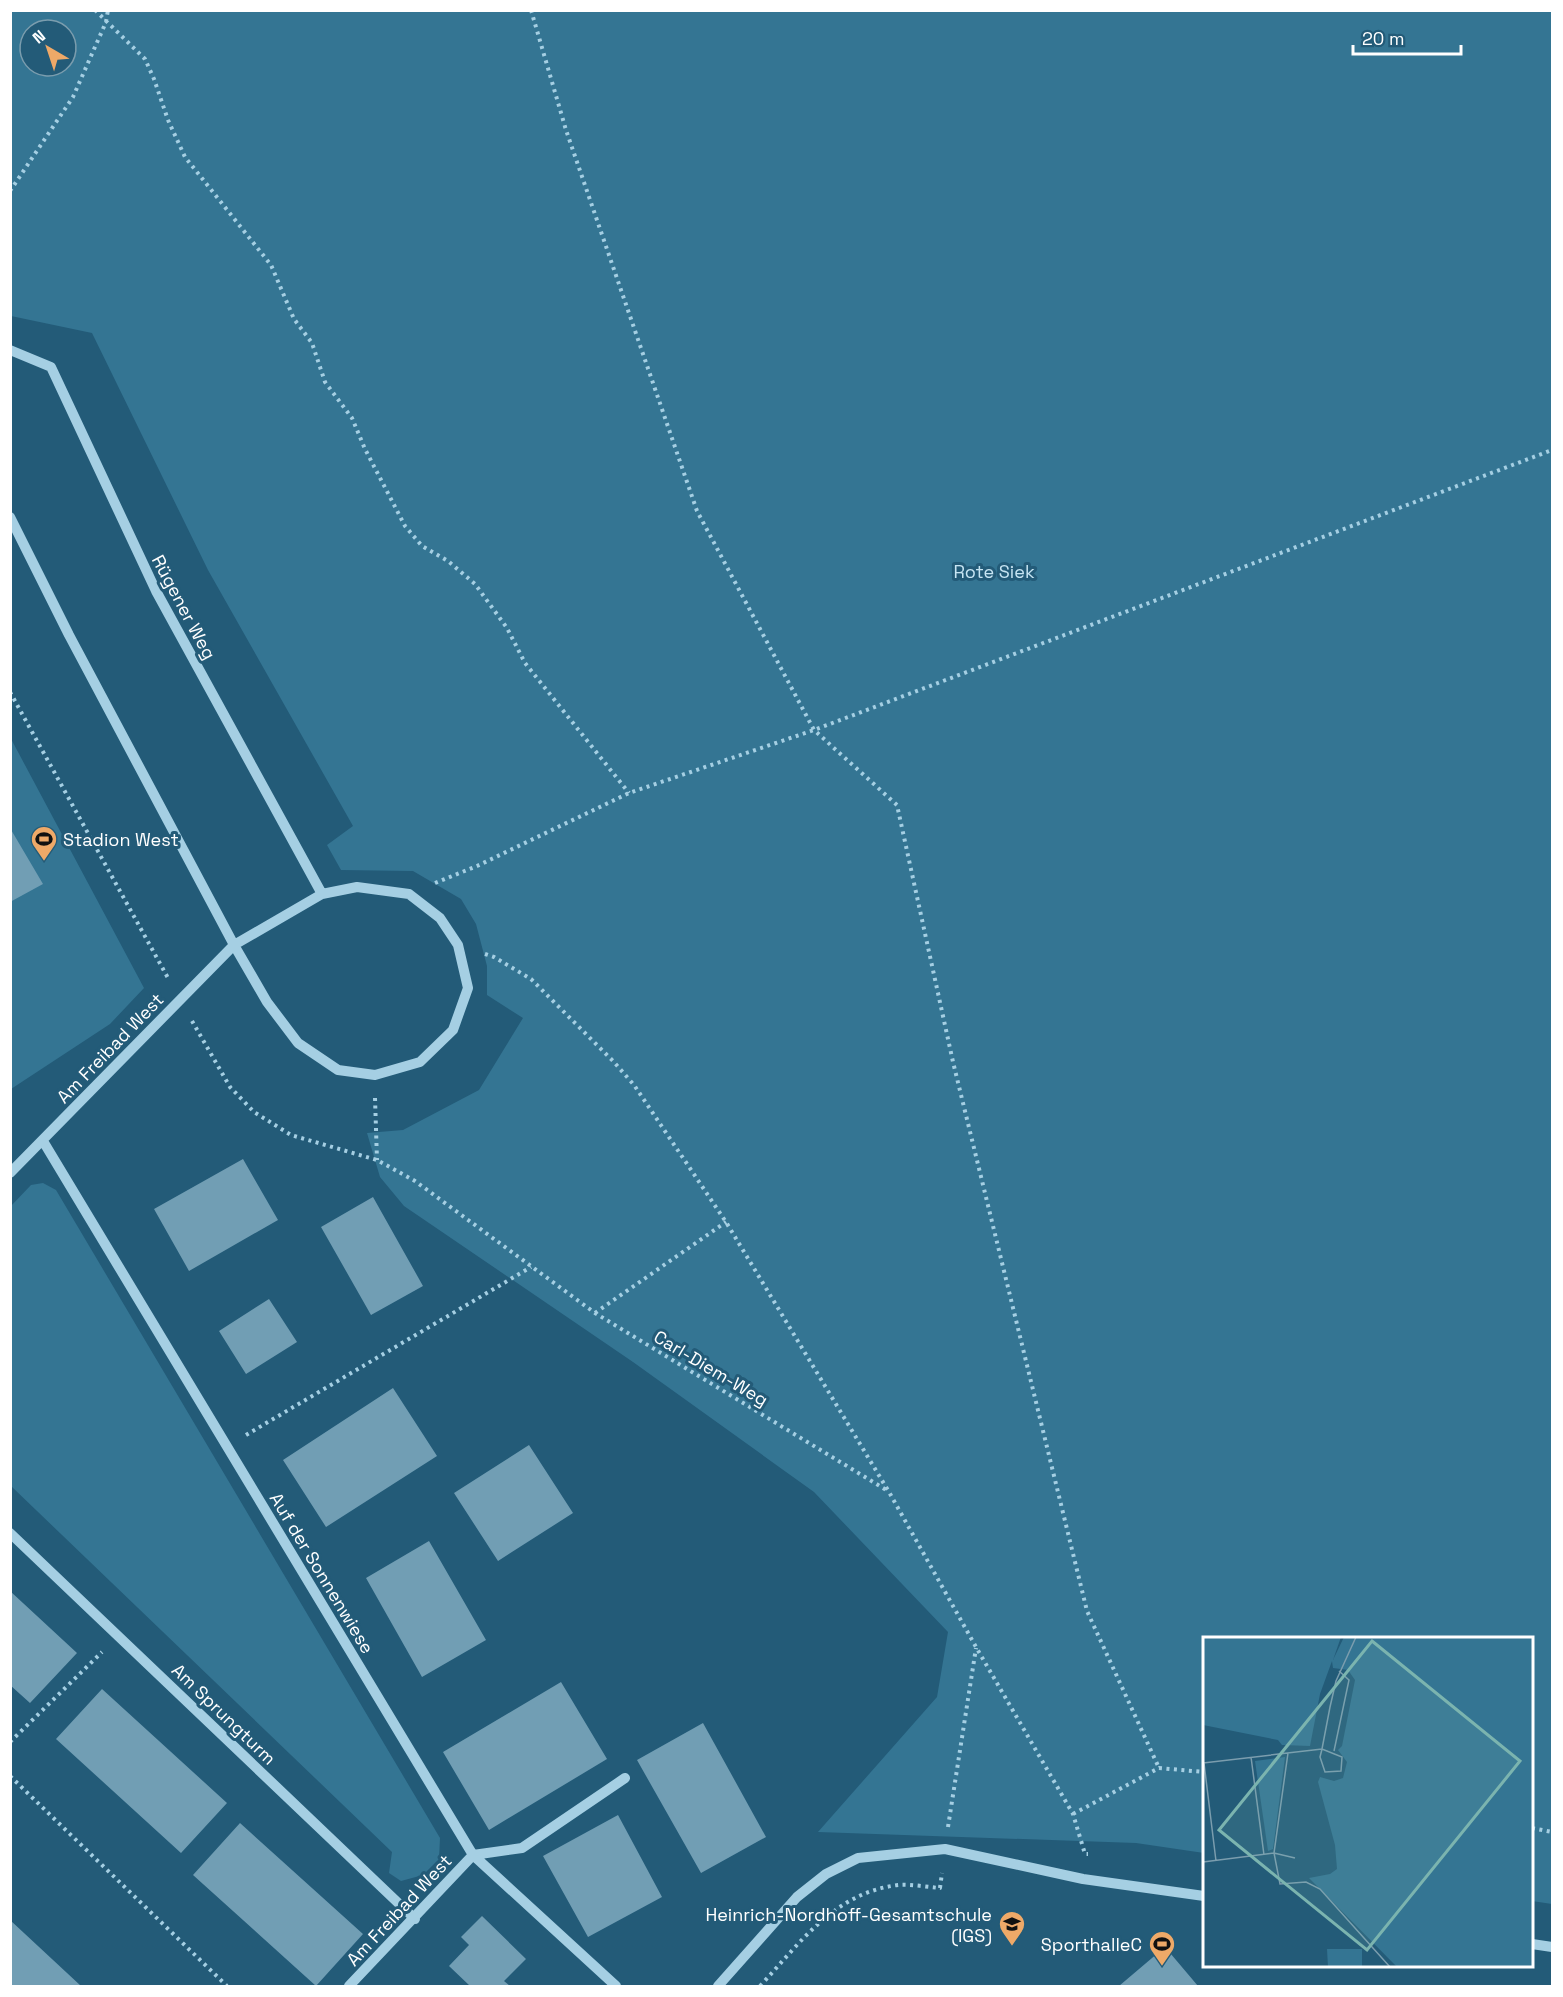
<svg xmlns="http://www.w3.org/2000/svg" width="1563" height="1997" font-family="'Space Grotesk',sans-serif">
	<rect width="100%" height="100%" fill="#235b78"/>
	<path fill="#347593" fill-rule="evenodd" d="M 11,10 L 1552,11 L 1552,1904 L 1532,1901 L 1532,1638 L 1204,1638 L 1204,1853 L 1136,1843 L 818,1832 L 937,1697 L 948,1632 L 814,1492 L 633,1362 L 404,1206 L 380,1177 L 367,1133 L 403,1130 L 479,1090 L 523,1018 L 487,995 L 487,966 L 476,924 L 461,899 L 413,871 L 341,870 L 327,845 L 353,826 L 208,570 L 92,333 L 11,316 ZM 30,30 L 66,30 L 66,66 L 30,66 Z
		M 10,737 L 144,988 L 110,1024 L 11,1089 Z
		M 43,1183 L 56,1190 L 440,1838 L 439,1859 L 423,1875 L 401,1881 L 389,1873 L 392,1852 L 11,1486 L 11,1206 L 31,1185 Z"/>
	<path fill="#719eb4" d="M 10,828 L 43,884 L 10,902 Z
		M 243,1159 L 278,1220 L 189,1271 L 154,1209 Z
		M 373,1197 L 423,1286 L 371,1315 L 321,1227 Z
		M 269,1299 L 297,1342 L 246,1374 L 219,1331 Z
		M 393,1388 L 437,1456 L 326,1527 L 283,1460 Z
		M 529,1445 L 573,1513 L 498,1561 L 454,1493 Z
		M 429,1541 L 486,1640 L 422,1677 L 366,1578 Z
		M 10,1591 L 77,1653 L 30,1703 L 10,1685 Z
		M 561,1682 L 607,1759 L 489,1830 L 443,1752 Z
		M 102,1689 L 227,1803 L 181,1853 L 56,1739 Z
		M 703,1723 L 766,1837 L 701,1873 L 637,1760 Z
		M 618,1815 L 662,1897 L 588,1937 L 543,1856 Z
		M 240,1823 L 363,1934 L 316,1986 L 193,1875 Z
		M 482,1916 L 526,1959 L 504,1981 L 510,1986 L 470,1986 L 449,1966 L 469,1945 L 461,1937 Z
		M 10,1920 L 81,1986 L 10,1986 Z
		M 1165,1947 L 1198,1986 L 1119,1986 Z"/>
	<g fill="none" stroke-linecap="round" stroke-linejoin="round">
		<path stroke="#a5cfe3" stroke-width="4" stroke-dasharray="3 4.5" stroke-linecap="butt" d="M 95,10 L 145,59 L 154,79 L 168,120 L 185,157 L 271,265 L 294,319 L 312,343 L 325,382 L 352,418 L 365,449 L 405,526 L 422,546 L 448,561 L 475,584 L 507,628 L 525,663 L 629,793
			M 531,10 L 566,130 L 697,511 L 814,730 L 897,805 L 953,1062 L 1087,1611 L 1159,1768
			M 10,191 L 73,97 L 106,22 L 108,10
			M 10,692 L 168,978
			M 435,883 L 477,866 L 629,793 L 814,730 L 1552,450
			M 485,954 L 494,957 L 531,979 L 613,1061 L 634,1085 L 726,1222 L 889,1492 L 976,1647 L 1073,1814 L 1085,1854 L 1088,1854
			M 192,1021 L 230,1087 L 254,1112 L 291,1135 L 377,1160 L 415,1181 L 595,1313 L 888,1491
			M 375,1098 L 377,1160
			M 595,1313 L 726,1222
			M 246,1435 L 531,1267
			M 10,1742 L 102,1652
			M 10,1776 L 227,1986
			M 1073,1814 L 1159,1768 L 1204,1772
			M 948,1827 L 976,1648
			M 1532,1828 L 1552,1832
			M 760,1986 C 801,1942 834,1893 898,1885 C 911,1884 927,1887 940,1888 L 942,1873"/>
		<path stroke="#a5cfe3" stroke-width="10" d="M 10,350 L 51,367 L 156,591 L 322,894
			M 10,517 L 69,635 L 234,945 L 267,1002 L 298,1043 L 338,1070 L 375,1075 L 420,1062 L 453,1030 L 468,988 L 458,945 L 440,918 L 409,894 L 357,887 L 322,894 L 234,945 L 10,1173
			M 43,1141 L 473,1855 L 616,1986
			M 10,1533 L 415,1919
			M 1532,1944 L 1552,1947
			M 349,1986 L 473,1855 L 522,1848 L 625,1778
			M 718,1986 L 797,1897 L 826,1874 L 858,1858 L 945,1849 L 1083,1879 L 1204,1896"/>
	</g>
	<defs>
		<g id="stadium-pin" transform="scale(1.35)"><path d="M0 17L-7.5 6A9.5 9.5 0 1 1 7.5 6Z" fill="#eea968" stroke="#235b78"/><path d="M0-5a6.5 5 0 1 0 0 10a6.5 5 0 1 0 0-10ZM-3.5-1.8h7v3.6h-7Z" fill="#111"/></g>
		<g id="school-pin" transform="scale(1.35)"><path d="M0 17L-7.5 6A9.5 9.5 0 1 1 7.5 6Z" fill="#eea968" stroke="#235b78"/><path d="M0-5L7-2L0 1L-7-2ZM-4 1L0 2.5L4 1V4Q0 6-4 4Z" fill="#111"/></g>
	</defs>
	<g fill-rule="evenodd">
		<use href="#stadium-pin" x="44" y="839"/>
		<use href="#school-pin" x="1012" y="1924"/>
		<use href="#stadium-pin" x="1162" y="1944"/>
	</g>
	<g text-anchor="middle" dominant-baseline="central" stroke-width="6" stroke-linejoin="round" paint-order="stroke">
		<g font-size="18" fill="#c7e5f3" stroke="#235b78">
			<text x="994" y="571">Rote Siek</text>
		</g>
		<g font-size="18" fill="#fff" stroke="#235b78">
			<text transform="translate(184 607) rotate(62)">Rügener Weg</text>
			<text transform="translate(110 1048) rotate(-46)">Am Freibad West</text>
			<text transform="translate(711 1368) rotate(31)">Carl-Diem-Weg</text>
			<text transform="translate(322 1573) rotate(59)">Auf der Sonnenwiese</text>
			<text transform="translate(224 1714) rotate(44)">Am Sprungturm</text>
			<text transform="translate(399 1910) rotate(-47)">Am Freibad West</text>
		</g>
		<g font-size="18" fill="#fff" stroke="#235b78" text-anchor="end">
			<text x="63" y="839" text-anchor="start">Stadion West</text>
			<text x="992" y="1914">Heinrich-Nordhoff-Gesamtschule<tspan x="992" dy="21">(IGS)</tspan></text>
			<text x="1142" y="1944">SporthalleC</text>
		</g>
	</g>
	<g transform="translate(1203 1637)">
		<rect width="330" height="330" fill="#235b78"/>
		<path d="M 0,0 L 138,0 L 130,23 L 141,0 L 330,0 L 330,330 L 194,330 L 106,241 L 127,237 L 134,232 L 132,208 L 115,145 L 117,140 L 131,144 L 140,141 L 144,125 L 135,113 L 139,109 L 152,43 L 145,33 L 130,31 L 129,24 L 117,57 L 107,109 L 79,108 L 75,103 L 0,88 ZM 82,120 L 70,212 L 65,214 L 52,124 ZM 124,312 L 159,312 L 159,330 L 125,330 Z" fill="#347593"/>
		<path fill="none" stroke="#7b9dae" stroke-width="1.5" d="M 131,114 L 146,43 L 136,34M 85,116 L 71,216 L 77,247 L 103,245 L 117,252 L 187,330M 48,120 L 61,218M 0,126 L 119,112 L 139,120 L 138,134 L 122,135 L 117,120 L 119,112 L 127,70 L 133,44 L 153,0M 1,126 L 13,224M 0,225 L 71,216 L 92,221"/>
		<path fill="#7bb4af" fill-opacity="0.15" stroke="#7bb4af" stroke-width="3" d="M 169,4 L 317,124 L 164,313 L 16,193 Z"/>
		<rect width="330" height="330" fill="none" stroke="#fff" stroke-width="3"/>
	</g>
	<rect width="1563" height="1997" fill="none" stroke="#ffffff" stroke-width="24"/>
	<g transform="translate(48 48) rotate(321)"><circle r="28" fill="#235b78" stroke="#7b9dae" stroke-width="1.5"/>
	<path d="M0-4.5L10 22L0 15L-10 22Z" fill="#eea968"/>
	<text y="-9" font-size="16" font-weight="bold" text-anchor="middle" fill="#ffffff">N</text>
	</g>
	<path d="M1353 45v9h108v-9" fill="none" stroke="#ffffff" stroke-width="3"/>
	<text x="1362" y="45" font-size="18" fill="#ffffff" stroke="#235b78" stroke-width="4.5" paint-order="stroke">20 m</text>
</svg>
